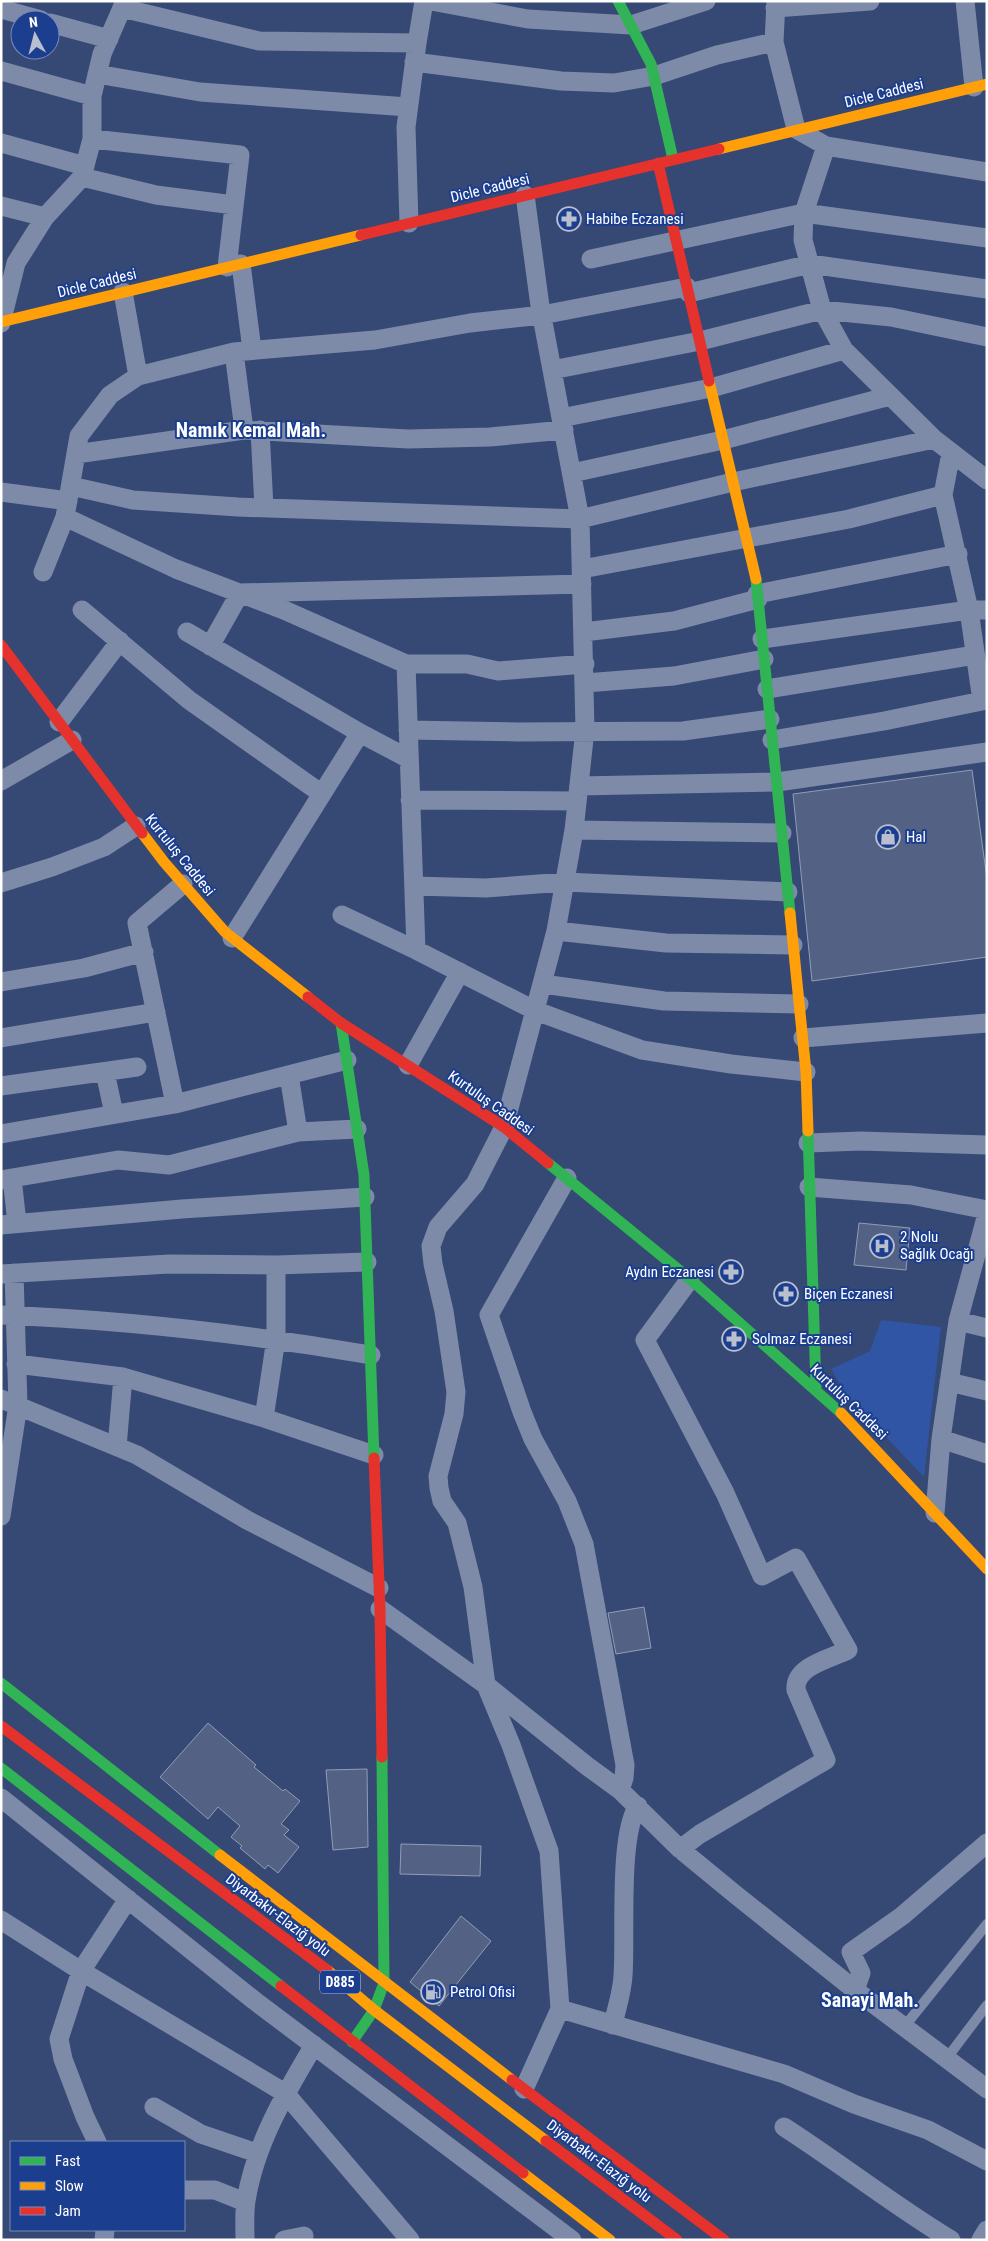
<svg xmlns="http://www.w3.org/2000/svg" width="988" height="2241" font-family="'Roboto Condensed',sans-serif">
	<rect width="100%" height="100%" fill="#364874"/>
	<path fill="#3055a4" d="M 881,1320 L 941,1327 L 924,1477 L 847,1396 L 831,1369 L 870,1351 Z"/>
	<path fill="#526184" stroke="#929db6" d="M 972,770 L 987,879 L 987,957 L 812,981 L 793,794 Z
		M 859,1223 L 910,1228 L 906,1270 L 854,1265 Z
		M 644,1607 L 651,1648 L 616,1654 L 608,1613 Z
		M 208,1723 L 256,1765 L 254,1767 L 283,1791 L 285,1789 L 300,1801 L 281,1824 L 289,1830 L 284,1835 L 299,1847 L 278,1873 L 268,1865 L 265,1869 L 240,1848 L 242,1846 L 231,1837 L 240,1826 L 218,1807 L 208,1819 L 160,1777 Z
		M 367,1769 L 368,1847 L 333,1850 L 326,1770 Z
		M 401,1844 L 481,1846 L 480,1876 L 400,1874 Z
		M 461,1916 L 491,1941 L 439,2006 L 410,1982 Z"/>
	<g fill="none" stroke-linecap="round" stroke-linejoin="round">
		<path stroke="#7d8aa8" stroke-width="10" d="M 904,2027 L 987,1924
			M 947,2058 L 987,2005"/>
		<path stroke="#7d8aa8" stroke-width="19" d="M 431,1 L 528,19 L 631,25 L 706,1
			M 776,1 L 774,42 L 796,129 L 826,146 L 987,172
			M 965,1 L 974,87
			M 122,8 L 259,41 L 417,43
			M 775,8 L 870,1
			M 1,9 L 41,20
			M 50,23 L 109,39
			M 414,62 L 561,81 L 614,83 L 654,76 L 717,55 L 774,42
			M 1,71 L 92,96
			M 97,74 L 200,92 L 408,107
			M 92,139 L 240,155 L 227,267
			M 1,143 L 85,166
			M 82,177 L 156,195 L 234,205
			M 1,206 L 45,217
			M 409,223 L 406,127 L 417,43 L 424,1
			M 987,238 L 804,213 L 803,240 L 822,310 L 844,350 L 934,439 L 987,480
			M 591,259 L 804,213 L 826,146
			M 241,264 L 252,350
			M 123,292 L 138,376
			M 689,293 L 810,264 L 987,289
			M 1,323 L 16,263 L 45,217 L 82,177 L 92,139 L 92,96 L 102,54 L 125,1
			M 234,352 L 244,430
			M 552,370 L 700,341 L 822,310 L 891,317 L 987,337
			M 561,418 L 711,388 L 844,350
			M 260,430 L 264,508
			M 76,454 L 244,430 L 408,439 L 490,437 L 564,430
			M 572,473 L 723,440 L 890,396
			M 71,486 L 133,500 L 238,507 L 580,519 L 733,482 L 934,439
			M 1,492 L 68,501
			M 943,495 L 951,453
			M 65,517 L 176,569 L 284,610 L 406,664 L 416,950 L 342,915
			M 582,569 L 849,519 L 943,495 L 969,610 L 982,701 L 884,721 L 772,740
			M 43,572 L 65,517 L 79,436 L 110,395 L 138,376 L 234,352 L 375,340 L 470,323 L 542,315 L 687,287
			M 757,594 L 958,554
			M 82,610 L 189,700 L 322,794
			M 187,632 L 360,733 L 232,938
			M 584,632 L 674,621 L 758,599
			M 762,639 L 969,610 L 987,610
			M 210,646 L 240,593 L 582,584
			M 406,664 L 467,664 L 498,671 L 585,664
			M 585,683 L 674,676 L 764,659
			M 767,689 L 975,655
			M 59,722 L 120,641
			M 408,730 L 518,732 L 683,731 L 770,719
			M 360,733 L 409,759
			M 1,781 L 72,740
			M 579,786 L 777,782 L 987,752
			M 410,800 L 577,801
			M 574,830 L 782,833
			M 1,883 L 52,867 L 104,847 L 136,826
			M 414,886 L 486,888 L 565,882 L 788,892
			M 556,931 L 666,943 L 793,945
			M 416,950 L 536,1011 L 642,1050 L 731,1064 L 806,1072
			M 1,982 L 84,968 L 144,952
			M 543,984 L 664,1001 L 799,1004
			M 1,1038 L 156,1012
			M 803,1038 L 987,1023
			M 408,1065 L 460,972
			M 105,1072 L 114,1114
			M 289,1075 L 298,1132
			M 1,1086 L 137,1067
			M 175,1104 L 137,923 L 183,884
			M 1,1134 L 175,1104 L 347,1060
			M 808,1143 L 861,1141 L 987,1145
			M 12,1178 L 17,1223
			M 567,1178 L 489,1315 L 522,1412 L 533,1439 L 567,1501 L 584,1544 L 625,1765 L 624,1778 L 620,1790
			M 1,1180 L 118,1160 L 169,1165 L 298,1132 L 357,1129
			M 809,1187 L 911,1195 L 987,1210
			M 1,1225 L 182,1209 L 365,1197
			M 1,1274 L 169,1264 L 276,1265 L 367,1262
			M 1,1315 C 126,1320 248,1334 371,1355
			M 958,1321 L 987,1328
			M 16,1364 L 123,1377 L 264,1418 L 374,1455
			M 949,1382 L 987,1391
			M 1,1399 L 137,1455 L 247,1520 L 379,1588
			M 264,1418 L 276,1339 L 276,1265
			M 941,1439 L 987,1454
			M 117,1447 L 123,1377
			M 935,1513 L 941,1439 L 958,1321 L 987,1214
			M 1,1516 L 18,1405 L 14,1273
			M 380,1609 L 486,1685 L 587,1766 L 620,1790 L 680,1849 L 736,1895 L 855,1990 L 987,2089
			M 1,1798 L 255,2001 L 572,2240
			M 680,1849 L 700,1834 L 826,1760 L 796,1690 C 794,1666 830,1659 848,1650 L 796,1558 L 762,1576 L 725,1493 L 645,1340 L 690,1279
			M 1,1920 L 81,1971 L 285,2093 L 410,2240
			M 855,1990 L 861,1973 L 851,1952 L 902,1916 L 987,1843
			M 560,2009 L 784,2074 L 854,2104 L 928,2130 L 987,2161
			M 613,2025 C 616,2010 622,1993 623,1976 C 626,1937 618,1835 638,1806
			M 524,2089 L 560,2009 L 549,1851 L 511,1745 L 486,1685 L 473,1587 L 457,1523 L 442,1501 L 439,1488 L 438,1476 L 454,1414 L 456,1392 L 444,1311 L 433,1264 L 431,1246 L 438,1227 L 475,1184 L 504,1127 L 556,931 L 574,830 L 585,730 L 580,519 L 540,306 L 525,195
			M 154,2107 L 201,2134 L 257,2153
			M 784,2127 C 840,2163 893,2205 951,2240
			M 97,2142 L 85,2117 L 63,2059 L 59,2039 L 81,1971 L 128,1899
			M 184,2190 L 215,2190 L 245,2202
			M 104,2240 L 105,2230
			M 245,2240 C 245,2227 244,2213 246,2201 C 255,2144 285,2094 314,2045
			M 284,2240 L 304,2236
			M 981,2240 L 987,2230"/>
		<path stroke="#30b455" stroke-width="11" d="M 618,1 L 651,64 L 673,159
			M 756,579 L 790,913
			M 341,1023 L 364,1175 L 374,1458
			M 808,1131 L 816,1389
			M 548,1163 L 690,1279 L 841,1413
			M 1,1683 L 220,1855
			M 1,1768 L 281,1986
			M 352,2042 L 374,2010 L 384,1983 L 382,1757"/>
		<path stroke="#ff9f0a" stroke-width="11" d="M 719,149 L 987,84
			M 1,322 L 361,235
			M 709,381 L 756,579
			M 142,833 L 164,862 L 225,932 L 308,997
			M 790,913 L 806,1072 L 808,1131
			M 841,1413 L 987,1569
			M 220,1855 L 512,2080
			M 327,1970 L 374,2010 L 546,2141
			M 523,2173 L 610,2240"/>
		<path stroke="#e5322d" stroke-width="11" d="M 658,163 L 709,381
			M 361,235 L 719,149
			M 1,645 L 142,833
			M 308,997 L 341,1023 L 504,1127 L 548,1163
			M 374,1458 L 380,1609 L 382,1757
			M 1,1726 L 327,1970
			M 281,1986 L 523,2173
			M 512,2080 L 724,2240
			M 546,2141 L 677,2240"/>
	</g>
	<defs>
		<g id="pharmacy-ring" transform="scale(1.25)"><circle r="9.5" fill="#1c3e8e" stroke="#b9bfce" stroke-width="1.5"/><path d="M-2-6h4v4h4v4h-4v4h-4v-4h-4v-4h4Z" fill="#b9bfce"/></g>
		<g id="shop-ring" transform="scale(1.25)"><circle r="9.5" fill="#1c3e8e" stroke="#b9bfce" stroke-width="1.5"/><path d="M-5-2.5h2.3a2.7 3.5 0 0 1 5.4 0H5L5.5 6h-11ZM-1.5-2.5h3a1.5 2.3 0 0 0-3 0Z" fill="#b9bfce"/></g>
		<g id="hospital-ring" transform="scale(1.25)"><circle r="9.5" fill="#1c3e8e" stroke="#b9bfce" stroke-width="1.5"/><path d="M-5-5h3v3.5h4V-5h3V5h-3V1.5h-4V5h-3Z" fill="#b9bfce"/></g>
		<g id="fuel-ring" transform="scale(1.25)"><circle r="9.5" fill="#1c3e8e" stroke="#b9bfce" stroke-width="1.5"/><path d="M-5.5-6h7V0h2V4h1.3V-2.5L3-4.5l.8-.8L6-3V5H2.5V1h-1V6h-7ZM-4.2-4.7v3.2H.2V-4.7Z" fill="#b9bfce"/></g>
	</defs>
	<g fill-rule="evenodd">
		<use href="#pharmacy-ring" x="569" y="219"/>
		<use href="#shop-ring" x="888" y="837"/>
		<use href="#hospital-ring" x="882" y="1246"/>
		<use href="#pharmacy-ring" x="731" y="1272"/>
		<use href="#pharmacy-ring" x="786" y="1294"/>
		<use href="#pharmacy-ring" x="734" y="1339"/>
		<use href="#fuel-ring" x="433" y="1992"/>
	</g>
	<g text-anchor="middle" dominant-baseline="central" stroke-width="4" stroke-linejoin="round" paint-order="stroke">
		<rect fill="#1c3e8e" stroke="#bbc5dd" stroke-width="1" x="320" y="1970.5" width="40" height="23" rx="4"/>
		<g font-size="14" font-weight="bold" fill="#fff">
			<text x="340" y="1982">D885</text>
		</g>
		<g font-size="15" fill="#fff" stroke="#1c3e8e">
			<text transform="translate(884 93) rotate(-14)">Dicle Caddesi</text>
			<text transform="translate(490 188) rotate(-14)">Dicle Caddesi</text>
			<text transform="translate(97 283) rotate(-14)">Dicle Caddesi</text>
			<text transform="translate(180 855) rotate(51)">Kurtuluş Caddesi</text>
			<text transform="translate(491 1103) rotate(35)">Kurtuluş Caddesi</text>
			<text transform="translate(849 1402) rotate(44)">Kurtuluş Caddesi</text>
			<text transform="translate(278 1915) rotate(37)">Diyarbakır-Elazığ yolu</text>
			<text transform="translate(599 2161) rotate(37)">Diyarbakır-Elazığ yolu</text>
		</g>
		<g font-size="15" fill="#fff" stroke="#1c3e8e" text-anchor="start">
			<text x="586" y="219">Habibe Eczanesi</text>
			<text x="906" y="837">Hal</text>
			<text x="900" y="1237">2 Nolu<tspan x="900" dy="17">Sağlık Ocağı</tspan></text>
			<text x="714" y="1272" text-anchor="end">Aydın Eczanesi</text>
			<text x="804" y="1294">Biçen Eczanesi</text>
			<text x="752" y="1339">Solmaz Eczanesi</text>
			<text x="450" y="1992">Petrol Ofisi</text>
		</g>
		<g font-size="20" font-weight="bold" fill="#fff" stroke="#1c3e8e">
			<text x="251" y="430">Namık Kemal Mah.</text>
			<text x="870" y="2000">Sanayi Mah.</text>
		</g>
	</g>
	<rect width="988" height="2241" fill="none" stroke="#ffffff" stroke-width="5"/>
	<rect x="10" y="2141" width="175" height="90" fill="#1c3e8e" stroke="#778bbb"/>
	<rect x="20" y="2157" width="25" height="8" fill="#30b455" stroke="#778bbb"/>
	<text x="55" y="2166" font-size="15" fill="#ffffff">Fast</text>
	<rect x="20" y="2182" width="25" height="8" fill="#ff9f0a" stroke="#778bbb"/>
	<text x="55" y="2191" font-size="15" fill="#ffffff">Slow</text>
	<rect x="20" y="2207" width="25" height="8" fill="#e5322d" stroke="#778bbb"/>
	<text x="55" y="2216" font-size="15" fill="#ffffff">Jam</text>
	<g transform="translate(35 35) rotate(353)"><circle r="24" fill="#1c3e8e" stroke="#778bbb"/>
	<path d="M0-4L9 19L0 12L-9 19Z" fill="#b9bfce"/>
	<text y="-8" font-size="14" font-weight="bold" text-anchor="middle" fill="#ffffff">N</text>
	</g>
</svg>
